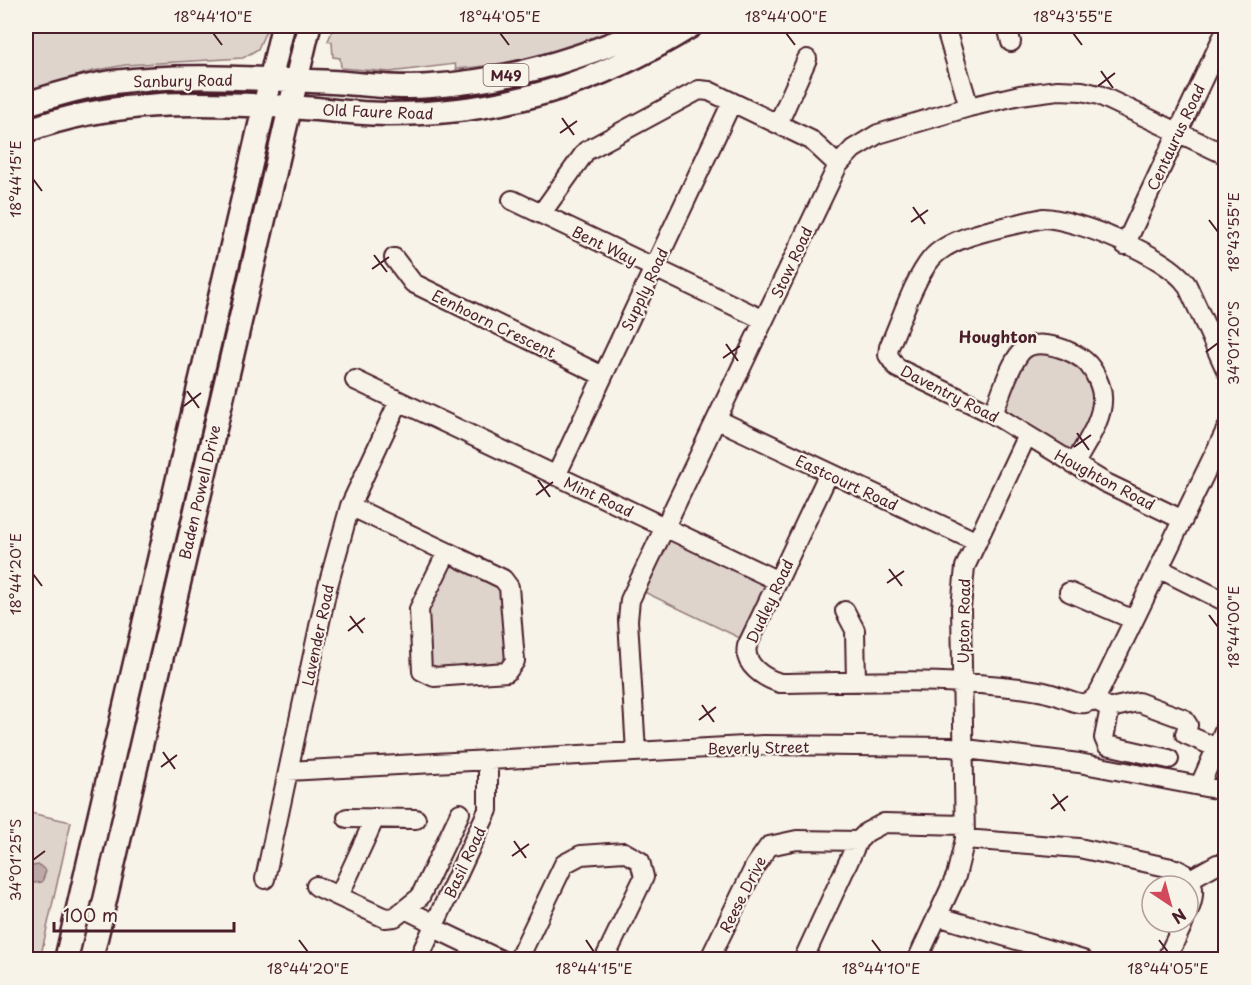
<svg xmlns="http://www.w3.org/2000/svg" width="1251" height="985" font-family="'Playpen Sans',sans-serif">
	<rect width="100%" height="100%" fill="#f7f3e8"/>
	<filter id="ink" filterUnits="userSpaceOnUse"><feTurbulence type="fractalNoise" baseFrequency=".0167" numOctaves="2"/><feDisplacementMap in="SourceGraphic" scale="12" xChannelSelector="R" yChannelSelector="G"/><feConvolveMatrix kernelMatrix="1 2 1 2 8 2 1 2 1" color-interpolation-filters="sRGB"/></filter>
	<g filter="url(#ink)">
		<path fill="#ded4cc" stroke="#947a7c" stroke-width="1.5" d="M 26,26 L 268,26 L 258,49 L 243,58 L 125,65 L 93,71 L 26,91 Z
			M 334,26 L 629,26 C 566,49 523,63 456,69 L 455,64 L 390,72 L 341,68 L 340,58 L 333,57 L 332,42 L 328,41 Z
			M 1038,348 L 1083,365 L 1099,403 L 1072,453 L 1005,412 L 1003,408 L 1023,357 Z
			M 668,539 L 767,585 L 744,640 L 640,590 Z
			M 450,562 L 501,583 L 509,663 L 432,671 L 423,616 Z
			M 26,812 L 71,822 L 40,959 L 26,960 Z"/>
		<path fill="#bcaaa7" stroke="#8e7275" stroke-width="1.5" d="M 39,865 L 46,871 L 42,882 L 26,884 L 26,867 Z"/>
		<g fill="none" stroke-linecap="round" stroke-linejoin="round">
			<g stroke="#4a1f2b" stroke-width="22">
				<path id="minor" d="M 945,26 L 969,107
					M 1007,26 L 1011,42
					M 778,124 L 807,59
					M 512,200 L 764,320
					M 541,214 L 586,151 L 699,90 L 709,91 L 811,140 L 838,165
					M 1125,245 L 1226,30
					M 394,258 L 413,283 L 603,376
					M 355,380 L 778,581
					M 993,414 C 1000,397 1010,363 1022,351 C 1037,336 1075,350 1088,364 C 1095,372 1102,387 1102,397 C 1104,419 1084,446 1074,465
					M 718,420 L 977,542
					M 829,473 L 747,646 C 743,665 764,678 780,683 C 854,682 928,678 1001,686 C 1019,688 1037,689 1055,695 C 1075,701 1088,713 1101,688 L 1226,430
					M 556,476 L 732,102
					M 350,506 L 447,552
					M 1183,520 L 1104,482 L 993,414 L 897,368 L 888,355 L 889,347 C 901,321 913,281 931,259 C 951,234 1012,226 1043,218 C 1077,219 1168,256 1187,285 L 1226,370
					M 447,552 L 503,579 L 509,587 L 515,661 L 507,672 L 434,677 L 422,671 L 419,609 Z
					M 1160,569 L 1226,602
					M 1069,592 L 1134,620
					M 845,611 L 855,630 L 856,682
					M 1095,700 L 1110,708 L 1138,702 L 1184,719 L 1188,725 L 1185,734 L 1215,747
					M 1110,708 L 1104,738 L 1107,745 L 1169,759
					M 636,752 L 628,620 L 630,600 L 838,165 L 853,149 L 878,134 L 969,107 L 1020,95 L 1058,90 L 1082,91 L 1099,95 L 1226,155
					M 288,771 L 763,745 L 950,747 L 1079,763 L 1226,791
					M 1200,785 L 1226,726
					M 347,818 L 416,819
					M 965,839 L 1079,848 L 1176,869 C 1197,878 1196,894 1188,913
					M 265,879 L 327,589 L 350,506 L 399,401
					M 1190,879 L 1217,864 L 1226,864
					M 316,886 L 385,918 L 395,917 L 405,909 L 435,924
					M 339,896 L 375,818
					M 405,909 L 420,897 L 460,813
					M 937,916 L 1083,960
					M 434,928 L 501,960
					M 418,960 L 488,810 L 488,760
					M 518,960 L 564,864 L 581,855 L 624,852 L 640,861 L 644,877 L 604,960
					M 709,960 L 755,866 L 769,846 L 797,840 L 858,841
					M 803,960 L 858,841 L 867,832 L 884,823 L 964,825
					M 917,960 L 956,876 L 965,839 L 961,608 L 965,567 L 1027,435
					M 1166,960 L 1184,922"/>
			</g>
			<g stroke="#4a1f2b" stroke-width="27">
				<path id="major" d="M 26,104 C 54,95 84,86 114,82 C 186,73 259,79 331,82 C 365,84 397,89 431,86 C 509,81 584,58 654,26
					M 26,131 C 112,99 201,102 291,107 C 324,109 357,114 390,114 C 501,114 598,84 691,26
					M 66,960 L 283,26
					M 91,960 L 309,26"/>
			</g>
			<use href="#minor" stroke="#f7f3e8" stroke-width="18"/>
			<use href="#major" stroke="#f7f3e8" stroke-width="22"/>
		</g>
	</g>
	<path fill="none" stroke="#4a1f2b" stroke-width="2" d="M 213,33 L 222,45M 500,33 L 509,45M 786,33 L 795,45M 1073,33 L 1082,45M 1101,71 L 1113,88M 1098,86 L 1115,73M 562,118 L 574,135M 560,133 L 577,121M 33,179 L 42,191M 913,207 L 925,224M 1209,220 L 1218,232M 911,222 L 928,210M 374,255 L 387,272M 372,269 L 389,257M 726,344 L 738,361M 1206,352 L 1218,343M 723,358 L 740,346M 187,391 L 199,408M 184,406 L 201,393M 1077,433 L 1089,450M 1074,447 L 1091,435M 538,480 L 550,497M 536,495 L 553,482M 889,569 L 902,586M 33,574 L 42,586M 887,583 L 904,571M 1209,615 L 1218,627M 350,616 L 363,633M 348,631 L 365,618M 702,705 L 714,722M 699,720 L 716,707M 163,752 L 175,769M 161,767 L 177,755M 1053,794 L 1065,811M 1051,809 L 1068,796M 514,841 L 526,858M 512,856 L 529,844M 33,860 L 45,851M 299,940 L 308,952M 586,940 L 594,952M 872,940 L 881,952M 1159,940 L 1168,952"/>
	<g text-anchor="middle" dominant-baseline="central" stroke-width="4.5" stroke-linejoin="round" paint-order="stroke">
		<rect fill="#f7f3e8" stroke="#7e5f64" stroke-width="1.5" x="483.5" y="64" width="45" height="22" rx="4.5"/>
		<g font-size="14" font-weight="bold" fill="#4a1f2b">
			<text x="506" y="75">M49</text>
		</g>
		<g font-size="15" fill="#4a1f2b" stroke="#f7f3e8">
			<text transform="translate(183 80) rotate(-1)">Sanbury Road</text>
			<text transform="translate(378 111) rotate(2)">Old Faure Road</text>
			<text transform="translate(1175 137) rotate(-65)">Centaurus Road</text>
			<text transform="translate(605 245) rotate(26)">Bent Way</text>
			<text transform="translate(791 262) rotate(-65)">Stow Road</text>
			<text transform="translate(644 289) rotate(-65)">Supply Road</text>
			<text transform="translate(494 323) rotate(26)">Eenhoorn Crescent</text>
			<text transform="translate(950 393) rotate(27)">Daventry Road</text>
			<text transform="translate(1105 479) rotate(28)">Houghton Road</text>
			<text transform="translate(847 482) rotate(25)">Eastcourt Road</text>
			<text transform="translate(199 492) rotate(-77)">Baden Powell Drive</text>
			<text transform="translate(599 496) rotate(25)">Mint Road</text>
			<text transform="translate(769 601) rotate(-65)">Dudley Road</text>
			<text transform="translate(963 621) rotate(-89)">Upton Road</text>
			<text transform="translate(317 635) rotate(-78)">Lavender Road</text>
			<text transform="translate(758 747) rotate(-1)">Beverly Street</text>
			<text transform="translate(464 862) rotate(-65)">Basil Road</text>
			<text transform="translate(742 894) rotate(-63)">Reese Drive</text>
		</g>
		<g font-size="16" font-weight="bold" fill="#4a1f2b" stroke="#f7f3e8">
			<text x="998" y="336">Houghton</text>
		</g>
	</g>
	<rect width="1251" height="985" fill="none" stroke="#f7f3e8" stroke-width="66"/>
	<g transform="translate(1170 904) rotate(144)"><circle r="28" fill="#f7f3e8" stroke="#b29e9c" stroke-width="1.5"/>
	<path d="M0-4.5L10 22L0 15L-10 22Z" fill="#d1495b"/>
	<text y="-9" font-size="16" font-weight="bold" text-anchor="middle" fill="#4a1f2b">N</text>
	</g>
	<path d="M54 922v9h180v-9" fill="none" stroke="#4a1f2b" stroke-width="3"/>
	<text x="63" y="922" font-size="18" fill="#4a1f2b" stroke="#f7f3e8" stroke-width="4.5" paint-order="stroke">100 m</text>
	<rect x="33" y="33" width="1185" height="919" fill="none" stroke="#4a1f2b" stroke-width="2"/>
	<g font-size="15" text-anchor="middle" fill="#4a1f2b">
		<text x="213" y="22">18°44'10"E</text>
		<text x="500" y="22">18°44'05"E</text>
		<text x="786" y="22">18°44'00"E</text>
		<text x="1073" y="22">18°43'55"E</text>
		<text transform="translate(16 179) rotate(-90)" y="5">18°44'15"E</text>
		<text transform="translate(1234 232) rotate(-90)" y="5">18°43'55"E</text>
		<text transform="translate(1234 343) rotate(-90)" y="5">34°01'20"S</text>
		<text transform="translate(16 574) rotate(-90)" y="5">18°44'20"E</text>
		<text transform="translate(1234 627) rotate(-90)" y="5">18°44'00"E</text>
		<text transform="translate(16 860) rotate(-90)" y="5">34°01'25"S</text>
		<text x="308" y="974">18°44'20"E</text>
		<text x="594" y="974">18°44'15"E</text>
		<text x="881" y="974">18°44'10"E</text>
		<text x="1168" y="974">18°44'05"E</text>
	</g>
</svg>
